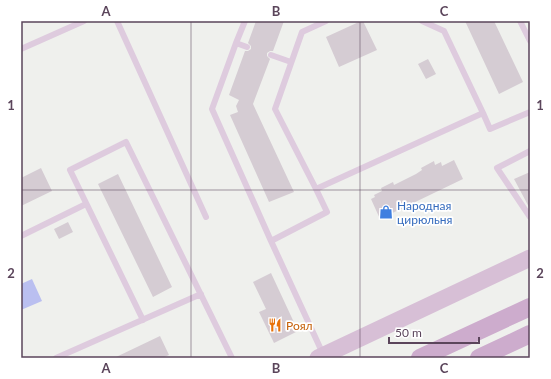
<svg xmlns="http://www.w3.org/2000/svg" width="551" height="379" font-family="Lato,sans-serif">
	<rect width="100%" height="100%" fill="#eff0ed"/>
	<path fill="#babff0" d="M 32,279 L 42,301 L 21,310 L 21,284 Z"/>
	<path fill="#d5ccd3" d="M 256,21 L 284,21 L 273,51 L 270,51 L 267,53 L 267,56 L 270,59 L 253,104 L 294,192 L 269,202 L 230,115 L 238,112 L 236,106 L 239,100 L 229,95 L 245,51 L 248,51 L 251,49 L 251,46 L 248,43 Z
		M 361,21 L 363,21 L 377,50 L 339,67 L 326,37 Z
		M 465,21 L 494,21 L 523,82 L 499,94 Z
		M 428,59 L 436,74 L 426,79 L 418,64 Z
		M 454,160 L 463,179 L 380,219 L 371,199 L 375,197 L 374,195 L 382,191 L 381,188 L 393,182 L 394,185 L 416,174 L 422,170 L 421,168 L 434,161 L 435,165 L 441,162 L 442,166 Z
		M 41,168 L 52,191 L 21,206 L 21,178 Z
		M 530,172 L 530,209 L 514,179 Z
		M 118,174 L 172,287 L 153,297 L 98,184 Z
		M 68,222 L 73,232 L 59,239 L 54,229 Z
		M 271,273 L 298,331 L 274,343 L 259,312 L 266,309 L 253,282 Z
		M 160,336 L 169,355 L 162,358 L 114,358 Z"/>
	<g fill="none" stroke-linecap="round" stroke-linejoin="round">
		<path stroke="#decbde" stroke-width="6" d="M 117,21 L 206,217
			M 245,21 L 236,43 L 212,109 L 271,241
			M 422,21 L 444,31 L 483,113
			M 520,21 L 530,41
			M 236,43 L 247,47
			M 21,49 L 84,21
			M 271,55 L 291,62
			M 530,151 L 497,168 L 530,217
			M 316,189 L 275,109 L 302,32 L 326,21
			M 21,236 L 86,204
			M 143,320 L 70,170 L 126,142 L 232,358
			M 323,354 L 271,241 L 327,212 L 316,189 L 483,113 L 490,129 L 530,112
			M 56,358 L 201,294"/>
		<path stroke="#d7bfd6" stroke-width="17" d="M 318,358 L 530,258"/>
		<path stroke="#cdaccd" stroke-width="18" d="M 420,358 L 530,307
			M 479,358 L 530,334"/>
	</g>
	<path fill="none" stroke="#5b455b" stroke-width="1" stroke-opacity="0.55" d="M 191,21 L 191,358M 360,21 L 360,358M 21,190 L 530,190"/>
	<defs>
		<g id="shop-bare" transform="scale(1.08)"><path d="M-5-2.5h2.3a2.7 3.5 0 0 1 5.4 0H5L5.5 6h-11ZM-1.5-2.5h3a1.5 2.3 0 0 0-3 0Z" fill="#3f7fe0" stroke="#fff" stroke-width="2.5" paint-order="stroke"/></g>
		<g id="restaurant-bare" transform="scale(1.08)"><path d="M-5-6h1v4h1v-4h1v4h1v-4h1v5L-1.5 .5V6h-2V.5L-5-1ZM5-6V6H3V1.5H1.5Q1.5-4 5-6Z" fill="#e8710a" stroke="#fff" stroke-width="2.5" paint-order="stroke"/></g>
	</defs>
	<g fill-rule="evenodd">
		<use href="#shop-bare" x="386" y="212"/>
		<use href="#restaurant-bare" x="275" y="325"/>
	</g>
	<g text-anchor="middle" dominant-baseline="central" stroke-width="3.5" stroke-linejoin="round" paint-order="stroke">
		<g font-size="12" fill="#366cbe" stroke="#fff" text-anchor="start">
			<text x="397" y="205">Народная<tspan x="397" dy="14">цирюльня</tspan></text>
		</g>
		<g font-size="12" fill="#c56008" stroke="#fff" text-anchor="start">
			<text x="286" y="325">Роял</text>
		</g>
	</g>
	<rect width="551" height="379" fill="none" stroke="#ffffff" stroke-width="44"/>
	<path d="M389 337v6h90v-6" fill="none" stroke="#5b455b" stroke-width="2"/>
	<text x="395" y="337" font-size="12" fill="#5b455b" stroke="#ffffff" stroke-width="3" paint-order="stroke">50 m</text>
	<rect x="22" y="22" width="507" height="335" fill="none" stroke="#5b455b" stroke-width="1.5"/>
	<g font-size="13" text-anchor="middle" font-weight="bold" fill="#5b455b">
		<text x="106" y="16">A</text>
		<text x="276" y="16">B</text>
		<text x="444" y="16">C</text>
		<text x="11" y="110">1</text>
		<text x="540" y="110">1</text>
		<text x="11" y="278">2</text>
		<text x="540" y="278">2</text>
		<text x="106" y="373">A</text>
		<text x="276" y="373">B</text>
		<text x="444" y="373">C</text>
	</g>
</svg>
